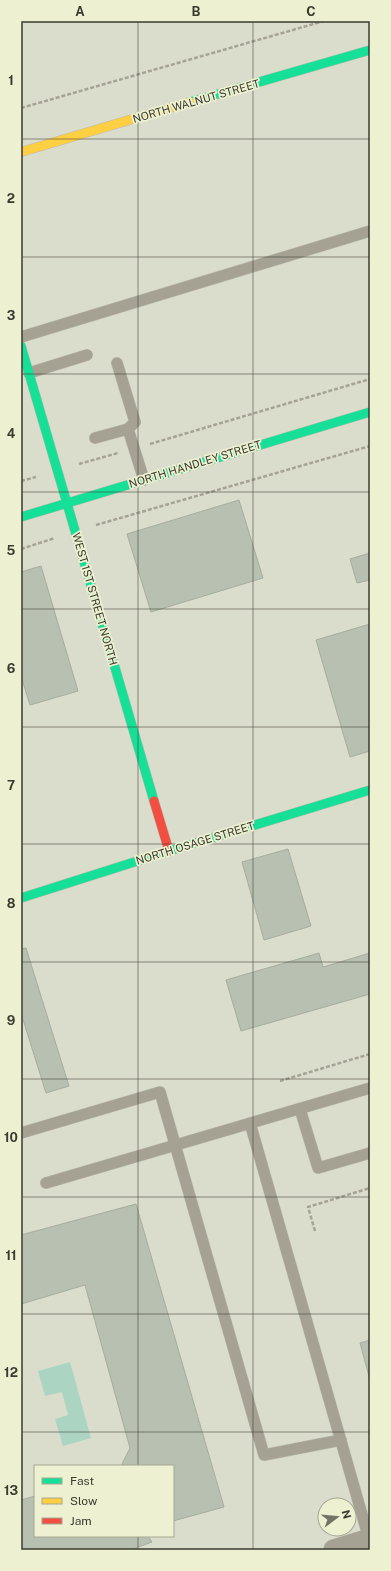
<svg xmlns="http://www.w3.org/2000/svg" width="391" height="1571" font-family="'Public Sans',sans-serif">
	<rect width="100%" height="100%" fill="#dbddcc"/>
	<path fill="#abd5c2" d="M 70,1362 L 91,1438 L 63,1446 L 55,1419 L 68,1415 L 62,1392 L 45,1396 L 38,1371 Z"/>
	<path fill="#b8c0b1" stroke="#a6ac9f" d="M 239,500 L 263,578 L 151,612 L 127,534 Z
		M 370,553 L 370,580 L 357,583 L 350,559 Z
		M 41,566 L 78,691 L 30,705 L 21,676 L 21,572 Z
		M 370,624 L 370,751 L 350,757 L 316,640 Z
		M 288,849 L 311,926 L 264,940 L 242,862 Z
		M 26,948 L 69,1086 L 46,1093 L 21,1013 L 21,949 Z
		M 319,953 L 323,967 L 370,953 L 370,994 L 241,1031 L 226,980 Z
		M 136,1204 L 224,1507 L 173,1521 L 173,1466 L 121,1466 L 130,1448 L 85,1285 L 21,1304 L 21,1235 Z
		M 370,1340 L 370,1380 L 360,1343 Z
		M 35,1496 L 35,1536 L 148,1536 L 152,1542 L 130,1550 L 21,1550 L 21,1500 Z"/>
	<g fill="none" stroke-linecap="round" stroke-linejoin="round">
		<g stroke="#babbae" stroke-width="12">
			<path id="lane" d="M 21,337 L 370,231
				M 29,373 L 87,355
				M 128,429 L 144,480
				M 95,438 L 128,429 L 135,422 L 117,363
				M 300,1109 L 318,1168 L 370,1153
				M 250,1123 L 369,1539
				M 21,1133 L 160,1092 L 264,1455 L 341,1440
				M 46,1183 L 370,1088"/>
		</g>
		<g stroke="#babbae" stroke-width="22">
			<path id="street" d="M 334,1550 L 370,1539"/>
		</g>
		<g stroke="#babbae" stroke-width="10">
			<path id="fast" d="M 190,102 L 370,50
				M 21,346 L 154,801
				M 21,517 L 370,412
				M 21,898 L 169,851 L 370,790"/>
		</g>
		<g stroke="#babbae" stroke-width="10">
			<path id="slow" d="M 21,152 L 190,102"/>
		</g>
		<g stroke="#babbae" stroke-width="10">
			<path id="jam" d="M 154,801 L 169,851"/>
		</g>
		<path stroke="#a5a396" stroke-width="2.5" stroke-dasharray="4 2" stroke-linecap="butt" d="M 21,108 L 324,21
			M 150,444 L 370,379
			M 79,464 L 118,453
			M 21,481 L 36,477
			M 96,525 L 370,446
			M 21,549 L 55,538
			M 280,1081 L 370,1054
			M 315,1231 L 308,1207 L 370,1188"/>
		<use href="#lane" stroke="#a5a294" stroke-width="11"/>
		<use href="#street" stroke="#a5a294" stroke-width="21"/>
		<use href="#fast" stroke="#16e098" stroke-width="9"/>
		<use href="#slow" stroke="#ffcf43" stroke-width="9"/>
		<use href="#jam" stroke="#f24e42" stroke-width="9"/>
	</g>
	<path fill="none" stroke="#3a3b2f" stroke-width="1" stroke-opacity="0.55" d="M 138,21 L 138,1466M 253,21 L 253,1550M 21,139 L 370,139M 21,257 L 370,257M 21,374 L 370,374M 21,492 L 370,492M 21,609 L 370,609M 21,727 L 370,727M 21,844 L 370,844M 21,962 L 370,962M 21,1079 L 370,1079M 21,1197 L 370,1197M 21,1314 L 370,1314M 21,1432 L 370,1432M 138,1536 L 138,1550"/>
	<g text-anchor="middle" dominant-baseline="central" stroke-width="3.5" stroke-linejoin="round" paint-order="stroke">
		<g font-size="11" fill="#3a3b2f" stroke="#edf1d2">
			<text transform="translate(196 101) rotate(-16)">NORTH WALNUT STREET</text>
			<text transform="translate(195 464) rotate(-17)">NORTH HANDLEY STREET</text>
			<text transform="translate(95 599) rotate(74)">WEST 1ST STREET NORTH</text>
			<text transform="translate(195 843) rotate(-17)">NORTH OSAGE STREET</text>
		</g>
	</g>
	<rect width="391" height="1571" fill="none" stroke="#edf1d2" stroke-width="44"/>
	<rect x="34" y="1465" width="140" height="72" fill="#edf1d2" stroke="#a5a891"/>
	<rect x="42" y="1478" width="20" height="6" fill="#16e098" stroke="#a5a891"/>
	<text x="70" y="1485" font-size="12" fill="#3a3b2f">Fast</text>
	<rect x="42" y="1498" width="20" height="6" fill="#ffcf43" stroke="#a5a891"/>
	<text x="70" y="1505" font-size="12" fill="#3a3b2f">Slow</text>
	<rect x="42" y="1518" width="20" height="6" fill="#f24e42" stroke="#a5a891"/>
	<text x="70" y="1525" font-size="12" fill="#3a3b2f">Jam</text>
	<g transform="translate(337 1517) rotate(74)"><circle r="19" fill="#edf1d2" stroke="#a5a891"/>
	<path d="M0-3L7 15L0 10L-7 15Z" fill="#727466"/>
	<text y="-6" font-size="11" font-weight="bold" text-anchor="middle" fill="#3a3b2f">N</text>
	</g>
	<rect x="22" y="22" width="347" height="1527" fill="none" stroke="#3a3b2f" stroke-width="1.5"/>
	<g font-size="13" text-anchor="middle" font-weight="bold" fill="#3a3b2f">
		<text x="80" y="16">A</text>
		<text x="196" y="16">B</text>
		<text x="311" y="16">C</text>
		<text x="11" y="85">1</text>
		<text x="11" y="203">2</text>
		<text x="11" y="320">3</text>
		<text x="11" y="438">4</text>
		<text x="11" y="555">5</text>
		<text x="11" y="673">6</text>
		<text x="11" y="790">7</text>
		<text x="11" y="908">8</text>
		<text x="11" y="1025">9</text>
		<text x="11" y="1142">10</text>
		<text x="11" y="1260">11</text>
		<text x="11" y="1377">12</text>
		<text x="11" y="1495">13</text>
	</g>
</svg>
